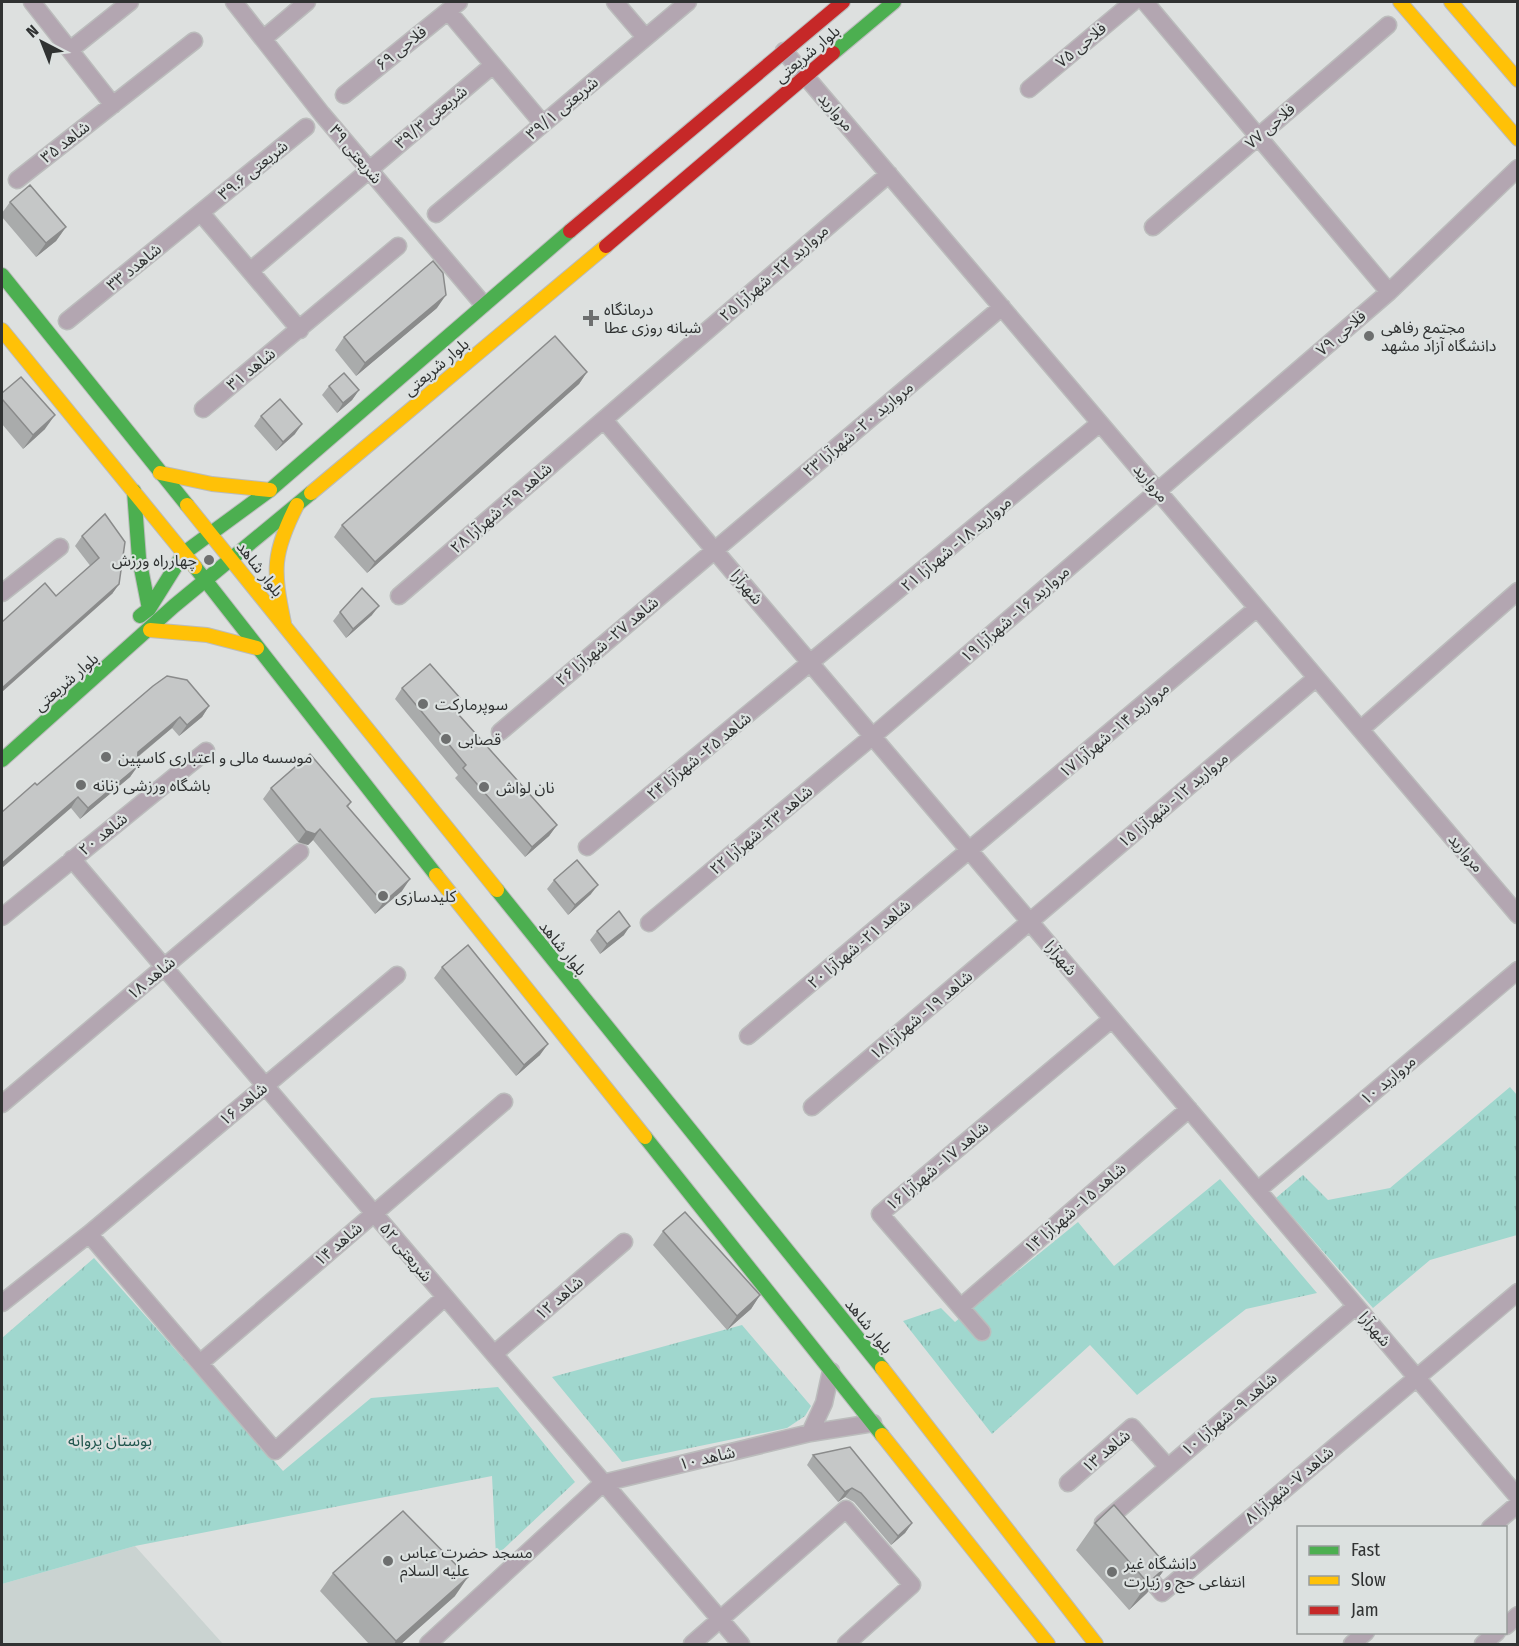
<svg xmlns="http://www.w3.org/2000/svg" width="1519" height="1646" font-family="'Fira Sans Condensed','Noto Sans Arabic',sans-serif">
	<defs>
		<pattern id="park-tufts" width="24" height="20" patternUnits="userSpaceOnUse" patternTransform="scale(1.5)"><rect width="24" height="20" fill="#a0d7ce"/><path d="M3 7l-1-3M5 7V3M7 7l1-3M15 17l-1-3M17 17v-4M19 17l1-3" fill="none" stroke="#8ab9b1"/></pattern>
	</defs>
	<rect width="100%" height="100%" fill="#dde0df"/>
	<path fill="#cad3d1" d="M 135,1546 L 223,1644 L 2,1644 L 2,1584 Z"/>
	<path fill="url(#park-tufts)" d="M 1510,1087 L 1517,1095 L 1517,1235 L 1430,1260 L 1373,1308 L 1276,1198 L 1303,1175 L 1328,1200 L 1390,1188 Z
		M 1220,1179 L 1317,1293 L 1246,1309 L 1137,1395 L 1090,1345 L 992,1434 L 903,1321 L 941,1308 L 955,1322 L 1078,1222 L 1114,1266 Z
		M 94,1258 L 283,1471 L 371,1398 L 498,1387 L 575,1482 L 496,1556 L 492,1476 L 135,1546 L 2,1584 L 2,1338 Z
		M 742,1325 L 811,1406 L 805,1416 L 787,1428 L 622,1462 L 552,1377 Z"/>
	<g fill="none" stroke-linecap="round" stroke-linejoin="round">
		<g stroke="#bbbcbc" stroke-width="19">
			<path id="street" d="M 32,2 L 113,105
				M 234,2 L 322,114 L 483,304
				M 615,2 L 645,37
				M 1145,2 L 1389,292
				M 448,11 L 543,124
				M 263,39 L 307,2
				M 70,50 L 130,2
				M 784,51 L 1518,915
				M 1029,89 L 1133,2
				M 344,95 L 459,2
				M 17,180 L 194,41
				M 201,213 L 300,330
				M 436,214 L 688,2
				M 1153,227 L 1388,25
				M 250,271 L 493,65
				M 67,321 L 306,127
				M 203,409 L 398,246
				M 604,420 L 1518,1497
				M 2,593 L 60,547
				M 399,596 L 889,174
				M 1361,729 L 1518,591
				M 500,732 L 1002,307
				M 587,847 L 1100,423
				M 72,859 L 741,1644
				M 2,917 L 206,751
				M 649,923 L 873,736 L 1389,292 L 1518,168
				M 748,1036 L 1257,608
				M 2,1104 L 300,852
				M 812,1107 L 1316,678
				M 1258,1190 L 1518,970
				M 89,1234 L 275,1451 L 445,1297
				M 2,1303 L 89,1234 L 397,975
				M 961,1307 L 1189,1109
				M 982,1332 L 880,1214 L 1112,1019
				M 494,1354 L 624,1242
				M 200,1363 L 504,1102
				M 810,1433 L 824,1403 L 831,1371
				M 1068,1483 L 1132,1427 L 1167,1466
				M 1103,1523 L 1356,1306
				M 1490,1528 L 1518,1504
				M 1141,1568 L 1162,1593 L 1518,1292
				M 1506,1626 L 1518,1615
				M 428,1644 L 603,1483 L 810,1433 L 873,1423
				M 692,1644 L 846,1509 L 912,1585 L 846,1644
				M 1352,1644 L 1366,1632
				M 1483,1644 L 1497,1632"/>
		</g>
		<g stroke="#bbbcbc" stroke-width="16">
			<path id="fast" d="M 833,53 L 894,2
				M 2,275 L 187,505
				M 134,491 L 139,558 L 149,609
				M 195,567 L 436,875
				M 140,616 L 149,609 L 184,553 L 270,490 L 570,231
				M 2,760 L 174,606 L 311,493
				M 497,890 L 882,1368
				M 645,1137 L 882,1435"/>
		</g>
		<g stroke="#bbbcbc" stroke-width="16">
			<path id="slow" d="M 1400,2 L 1518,139
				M 1451,2 L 1518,80
				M 2,330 L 195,567
				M 160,473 L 212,484 L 270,490
				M 311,493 L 606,246
				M 187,505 L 497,890
				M 284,623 C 273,570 272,554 297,505
				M 150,630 L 207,635 L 257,648
				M 436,875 L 645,1137
				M 882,1368 L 1096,1644
				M 882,1435 L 1048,1644"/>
		</g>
		<g stroke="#bbbcbc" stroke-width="16">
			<path id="jam" d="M 570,231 L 843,2
				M 606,246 L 833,53"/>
		</g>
		<use href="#street" stroke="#b3a6b1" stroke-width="16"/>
		<use href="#fast" stroke="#4caf50" stroke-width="14"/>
		<use href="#slow" stroke="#ffc107" stroke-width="14"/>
		<use href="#jam" stroke="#c62828" stroke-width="14"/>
	</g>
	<path fill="#a9abab" d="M 10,202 L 66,227 L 56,241 L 36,257 L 2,217 L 2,213 Z
		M 437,308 L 356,376 L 335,350 L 344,337 Z
		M 587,372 L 579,384 L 367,573 L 334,537 L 342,525 Z
		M 329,386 L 359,390 L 352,400 L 337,413 L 322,395 Z
		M 2,393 L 45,429 L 23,449 L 2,424 Z
		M 261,416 L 295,434 L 276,451 L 254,426 Z
		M 82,536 L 119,584 L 112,594 L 75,546 Z
		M 340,612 L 372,615 L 346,638 L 333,621 Z
		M 153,686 L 209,706 L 202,717 L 179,736 L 172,728 L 138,757 L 137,767 L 130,777 L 80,819 L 71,808 L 37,785 Z
		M 402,688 L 453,708 L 557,825 L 549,836 L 525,857 L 455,778 L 458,775 L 395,699 Z
		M 271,788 L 351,802 L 348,807 L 402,891 L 375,914 L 313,840 L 308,845 L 298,842 L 263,799 Z
		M 554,880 L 591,894 L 568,915 L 547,889 Z
		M 597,931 L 624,935 L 600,954 L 590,940 Z
		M 442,967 L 540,1055 L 516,1076 L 434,978 Z
		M 663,1231 L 760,1295 L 751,1309 L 727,1330 L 653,1245 Z
		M 813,1455 L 912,1523 L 905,1533 L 891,1545 L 854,1502 L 845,1497 L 838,1502 L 807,1465 Z
		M 1095,1523 L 1167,1566 L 1147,1593 L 1129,1610 L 1076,1550 Z
		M 333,1573 L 455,1596 L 401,1644 L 369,1644 L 320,1591 Z"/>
	<path fill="#8a8b8b" d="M 66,227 L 56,241 L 36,257 L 46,243 Z
		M 446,295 L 437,308 L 356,376 L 365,363 Z
		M 587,372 L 579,384 L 367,573 L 375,562 Z
		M 359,390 L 352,400 L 337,413 L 343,403 Z
		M 55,415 L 45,429 L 23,449 L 33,435 Z
		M 302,424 L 295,434 L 276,451 L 283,442 Z
		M 119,584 L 112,594 L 2,692 L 2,688 Z
		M 379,606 L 372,615 L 346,638 L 353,629 Z
		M 209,706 L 202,717 L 179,736 L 187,725 Z
		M 180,717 L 172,728 L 130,763 L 138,752 Z
		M 137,767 L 130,777 L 80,819 L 88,808 Z
		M 78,797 L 71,808 L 2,868 L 2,863 Z
		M 557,825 L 549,836 L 525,857 L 532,847 Z
		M 320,829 L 313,840 L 308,845 L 298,842 L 306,831 Z
		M 410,879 L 402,891 L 375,914 L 383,903 Z
		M 598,885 L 591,894 L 568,915 L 575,905 Z
		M 630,926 L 624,935 L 600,954 L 607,944 Z
		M 548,1044 L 540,1055 L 516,1076 L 524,1065 Z
		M 760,1295 L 751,1309 L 727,1330 L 737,1316 Z
		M 852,1488 L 845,1497 L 838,1502 L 845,1492 Z
		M 912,1523 L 905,1533 L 891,1545 L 898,1536 Z
		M 1167,1566 L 1147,1593 L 1129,1610 L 1148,1583 Z
		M 468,1577 L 455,1596 L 401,1644 L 394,1644 L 396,1641 Z"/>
	<path fill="#c5c7c7" stroke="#8a8b8b" stroke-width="1.5" d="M 30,185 L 66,227 L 46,243 L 10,202 Z
		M 433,261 L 443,273 L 446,295 L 365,363 L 344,337 Z
		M 555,336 L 587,372 L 375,562 L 342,525 Z
		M 344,373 L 359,390 L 343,403 L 329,386 Z
		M 21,377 L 55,415 L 33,435 L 2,399 L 2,393 Z
		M 280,399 L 302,424 L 283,442 L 261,416 Z
		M 105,514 L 125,542 L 119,584 L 2,688 L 2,622 L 45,583 L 56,596 L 99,558 L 82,536 Z
		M 362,588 L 379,606 L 353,629 L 340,612 Z
		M 430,664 L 460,698 L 451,706 L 557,825 L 532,847 L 463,768 L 466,765 L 402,688 Z
		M 167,676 L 187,680 L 209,706 L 187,725 L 180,717 L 138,752 L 137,767 L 88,808 L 78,797 L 2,863 L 2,812 L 35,783 L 37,785 L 153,686 Z
		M 310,754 L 351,802 L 347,806 L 410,879 L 383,903 L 320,829 L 315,834 L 306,831 L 271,788 Z
		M 577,860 L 598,885 L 575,905 L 554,880 Z
		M 619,911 L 630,926 L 607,944 L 597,931 Z
		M 468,945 L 548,1044 L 524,1065 L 442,967 Z
		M 685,1212 L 760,1295 L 737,1316 L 663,1231 Z
		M 850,1447 L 912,1523 L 898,1536 L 861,1493 L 852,1488 L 845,1492 L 813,1455 Z
		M 1114,1505 L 1167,1566 L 1148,1583 L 1095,1523 Z
		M 403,1511 L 468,1577 L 396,1641 L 333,1573 Z"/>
	<g fill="#6d6f6f" stroke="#dce1e0" stroke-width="2">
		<path d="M588 309h6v6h6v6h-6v6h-6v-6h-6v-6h6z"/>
		<circle cx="1369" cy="336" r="6"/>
		<circle cx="209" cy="560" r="6"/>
		<circle cx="423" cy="704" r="6"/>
		<circle cx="446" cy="739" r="6"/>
		<circle cx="106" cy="757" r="6"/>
		<circle cx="81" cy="785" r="6"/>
		<circle cx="484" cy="787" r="6"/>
		<circle cx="383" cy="896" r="6"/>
		<circle cx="388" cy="1561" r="6"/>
		<circle cx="1112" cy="1572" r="6"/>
	</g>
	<g text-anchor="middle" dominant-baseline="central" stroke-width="4.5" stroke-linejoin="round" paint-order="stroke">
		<g font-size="16" fill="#303232" stroke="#dce1e0">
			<text transform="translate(1081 45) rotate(-40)">فلاحی ۷۵</text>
			<text transform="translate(401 48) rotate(-39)">فلاحی ۶۹</text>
			<text transform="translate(807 54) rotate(-40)">بلوار شریعتی</text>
			<text transform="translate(562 108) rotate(-40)">شریعتی ۳۹/۱</text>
			<text transform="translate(836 112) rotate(49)">مروارید</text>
			<text transform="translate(431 117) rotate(-40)">شریعتی ۳۹/۳</text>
			<text transform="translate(1270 126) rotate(-41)">فلاحی ۷۷</text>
			<text transform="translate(65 142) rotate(-38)">شاهد ۳۵</text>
			<text transform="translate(356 154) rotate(50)">شریعتی ۳۹</text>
			<text transform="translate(253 170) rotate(-39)">شریعتی ۳۹.۶</text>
			<text transform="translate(134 267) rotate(-39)">شاهدد ۳۳</text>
			<text transform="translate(774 273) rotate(-41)">مروارید ۲۲- شهرآرا ۲۵</text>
			<text transform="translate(1341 333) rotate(-41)">فلاحی ۷۹</text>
			<text transform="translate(436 367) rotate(-40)">بلوار شریعتی</text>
			<text transform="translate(251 369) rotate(-39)">شاهد ۳۱</text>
			<text transform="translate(858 429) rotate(-40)">مروارید ۲۰- شهرآرا ۲۳</text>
			<text transform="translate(1151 483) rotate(50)">مروارید</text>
			<text transform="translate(501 508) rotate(-41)">شاهد ۲۹- شهرآرا ۲۸</text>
			<text transform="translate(956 544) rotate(-40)">مروارید ۱۸- شهرآرا ۲۱</text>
			<text transform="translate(260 569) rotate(52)">بلوار شاهد</text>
			<text transform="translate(747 587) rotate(50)">شهرآرا</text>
			<text transform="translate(1015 614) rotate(-41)">مروارید ۱۶- شهرآرا ۱۹</text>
			<text transform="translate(607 641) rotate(-40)">شاهد ۲۷- شهرآرا ۲۶</text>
			<text transform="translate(66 682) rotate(-41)">بلوار شریعتی</text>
			<text transform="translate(1114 730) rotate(-40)">مروارید ۱۴- شهرآرا ۱۷</text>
			<text transform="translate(699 756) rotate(-39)">شاهد ۲۵- شهرآرا ۲۴</text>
			<text transform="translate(1173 800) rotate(-40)">مروارید ۱۲- شهرآرا ۱۵</text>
			<text transform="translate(761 830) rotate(-40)">شاهد ۲۳- شهرآرا ۲۲</text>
			<text transform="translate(103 834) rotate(-39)">شاهد ۲۰</text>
			<text transform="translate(1466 853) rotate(50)">مروارید</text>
			<text transform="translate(859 944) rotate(-40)">شاهد ۲۱- شهرآرا ۲۰</text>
			<text transform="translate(563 948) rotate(51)">بلوار شاهد</text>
			<text transform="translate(1061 958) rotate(50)">شهرآرا</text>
			<text transform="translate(151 978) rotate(-40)">شاهد ۱۸</text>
			<text transform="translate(921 1015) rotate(-40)">شاهد ۱۹- شهرآرا ۱۸</text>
			<text transform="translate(1388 1080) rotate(-40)">مروارید ۱۰</text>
			<text transform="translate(243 1104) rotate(-40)">شاهد ۱۶</text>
			<text transform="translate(937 1166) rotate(-40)">شاهد ۱۷- شهرآرا ۱۶</text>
			<text transform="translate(1075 1208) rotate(-41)">شاهد ۱۵- شهرآرا ۱۴</text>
			<text transform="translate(338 1244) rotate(-41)">شاهد ۱۴</text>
			<text transform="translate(406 1252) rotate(50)">شریعتی ۵۲</text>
			<text transform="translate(559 1298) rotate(-41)">شاهد ۱۲</text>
			<text transform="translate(869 1326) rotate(51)">بلوار شاهد</text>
			<text transform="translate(1375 1329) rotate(50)">شهرآرا</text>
			<text transform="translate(1229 1414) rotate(-40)">شاهد ۹- شهرآرا ۱۰</text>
			<text transform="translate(1106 1451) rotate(-40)">شاهد ۱۳</text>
			<text transform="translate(707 1458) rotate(-13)">شاهد ۱۰</text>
			<text transform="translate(1289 1485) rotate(-40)">شاهد ۷- شهرآرا ۸</text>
		</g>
		<g font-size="16" fill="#303232" stroke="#dce1e0" text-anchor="start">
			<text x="604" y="309">درمانگاه<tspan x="604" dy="18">شبانه روزی عطا</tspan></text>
			<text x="1381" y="327">مجتمع رفاهی<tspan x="1381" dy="18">دانشگاه آزاد مشهد</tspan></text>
			<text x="197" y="560" text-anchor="end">چهارراه ورزش</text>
			<text x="435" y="704">سوپرمارکت</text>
			<text x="458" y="739">قصابی</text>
			<text x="118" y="757">موسسه مالی و اعتباری کاسپین</text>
			<text x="93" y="785">باشگاه ورزشی زنانه</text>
			<text x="496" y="787">نان لواش</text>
			<text x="395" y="896">کلیدسازی</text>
			<text x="400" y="1552">مسجد حضرت عباس<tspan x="400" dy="18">علیه السلام</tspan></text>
			<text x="1124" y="1563">دانشگاه غیر<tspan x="1124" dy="18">انتفاعی حج و زیارت</tspan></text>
		</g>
		<g font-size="16" fill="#22574f" stroke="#dce1e0">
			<text x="110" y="1440">بوستان پروانه</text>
		</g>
	</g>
	<rect width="1519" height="1646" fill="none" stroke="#303232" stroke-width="6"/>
	<rect x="1297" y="1526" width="210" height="108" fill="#dce1e0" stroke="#979b9a" stroke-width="1.5"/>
	<rect x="1309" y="1546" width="30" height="9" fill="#4caf50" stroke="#979b9a" stroke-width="1.5"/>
	<text x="1351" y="1556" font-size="18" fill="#303232">Fast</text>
	<rect x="1309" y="1576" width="30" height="9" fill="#ffc107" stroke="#979b9a" stroke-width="1.5"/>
	<text x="1351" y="1586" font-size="18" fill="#303232">Slow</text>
	<rect x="1309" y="1606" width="30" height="9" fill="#c62828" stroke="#979b9a" stroke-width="1.5"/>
	<text x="1351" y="1616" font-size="18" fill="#303232">Jam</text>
	<g transform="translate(42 42) rotate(318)" stroke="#dce1e0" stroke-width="4.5" paint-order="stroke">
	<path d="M0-4.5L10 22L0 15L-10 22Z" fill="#303232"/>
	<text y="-9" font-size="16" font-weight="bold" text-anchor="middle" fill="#303232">N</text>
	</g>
</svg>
